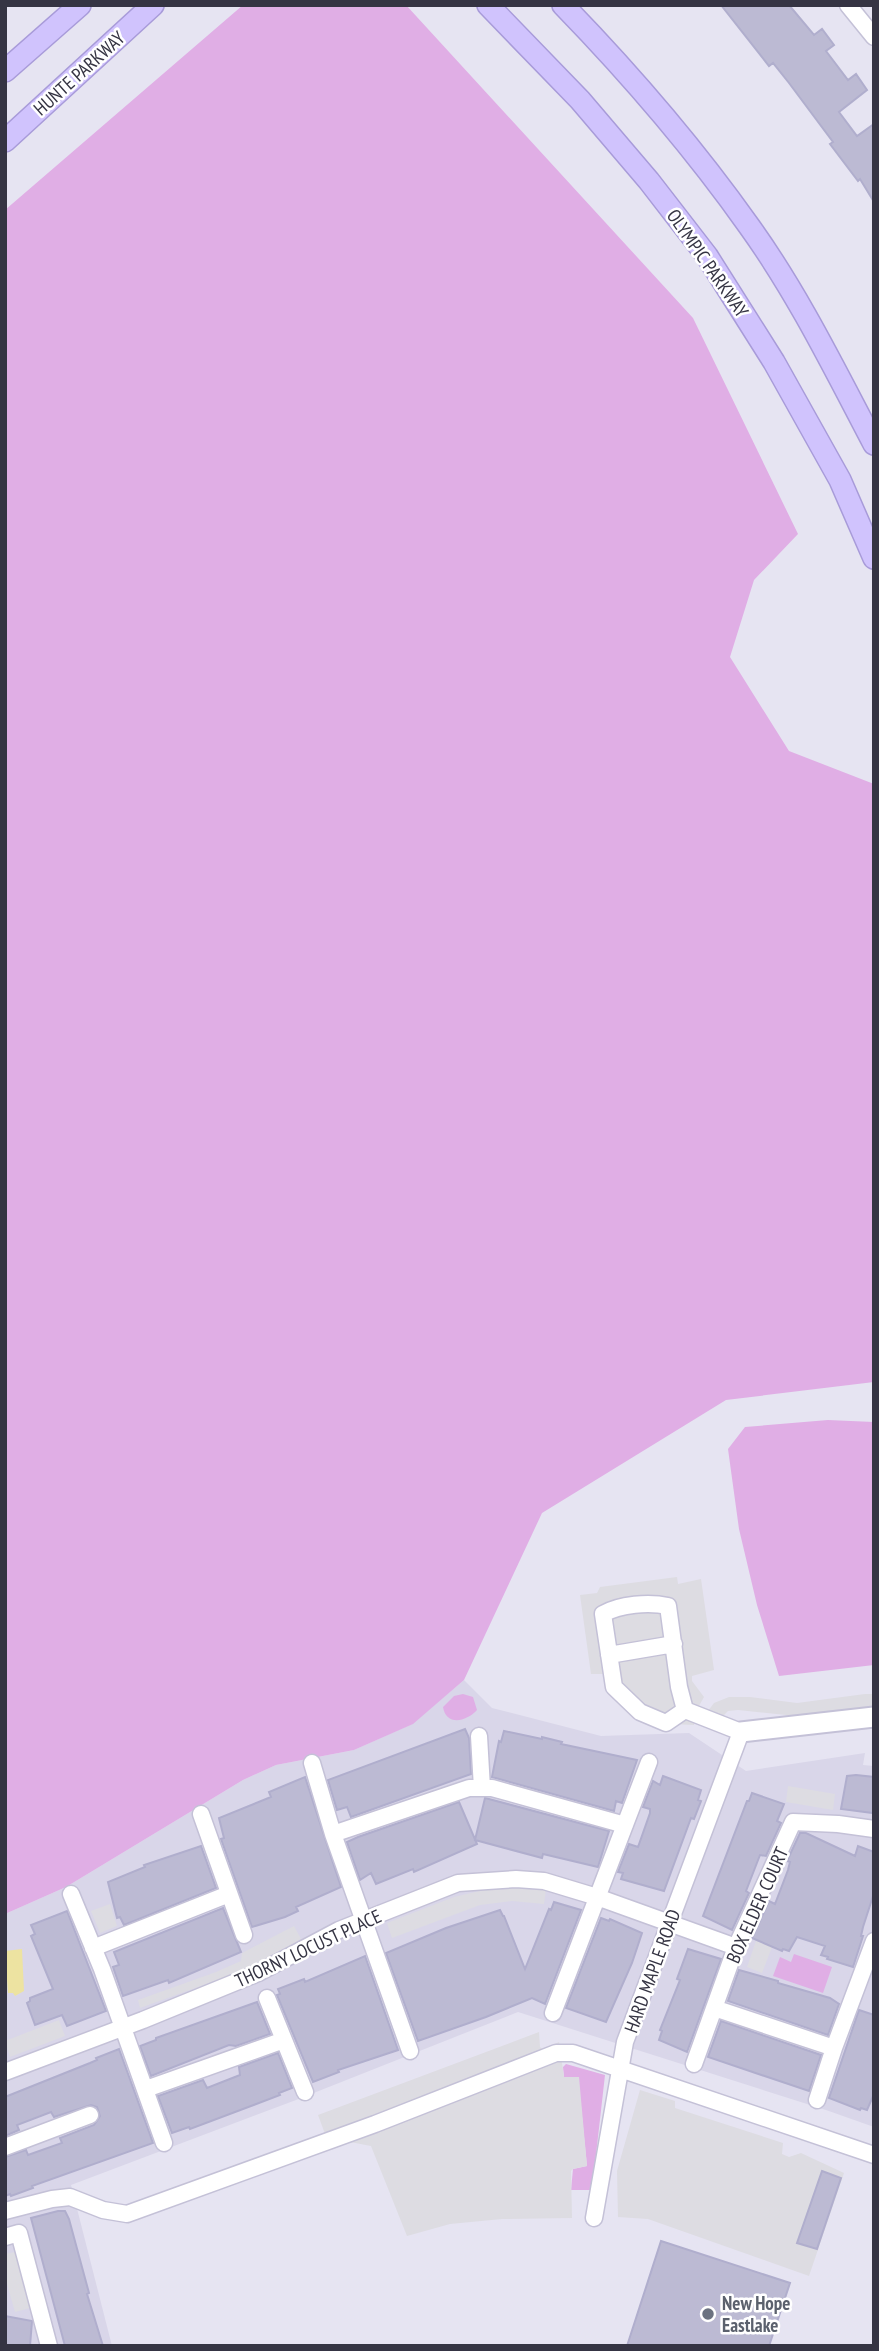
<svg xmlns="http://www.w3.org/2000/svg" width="879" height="2351" font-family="'PT Sans Narrow',sans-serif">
	<rect width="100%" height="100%" fill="#e6e4f2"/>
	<path fill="#d9d6e9" d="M 464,1680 L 492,1708 L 601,1736 L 689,1733 L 746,1771 L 865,1753 L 863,1765 L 874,1766 L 874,2127 L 826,2110 L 518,2012 L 296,2100 L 71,2185 L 112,2346 L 5,2346 L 5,1914 L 66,1887 L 243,1780 L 276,1765 L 354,1750 L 412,1724 Z"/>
	<path fill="#e0aee5" d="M 243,5 L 406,5 L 693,318 L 798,534 L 754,580 L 730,657 L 789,751 L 874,784 L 874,1382 L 726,1400 L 542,1513 L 464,1680 L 413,1724 L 354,1750 L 276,1765 L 243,1780 L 66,1887 L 5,1914 L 5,210 Z
		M 828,1420 L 874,1422 L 874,1665 L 779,1676 L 757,1605 L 739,1529 L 728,1449 L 745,1427 Z
		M 463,1694 L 473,1697 L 477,1710 C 466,1722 446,1726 443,1707 L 454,1696 Z
		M 794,1954 L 832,1967 L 823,1993 L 773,1976 L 780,1957 L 791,1962 Z
		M 566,2064 L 605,2075 L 592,2190 L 571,2190 L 573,2169 L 587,2166 L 578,2077 L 564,2077 L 563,2067 Z"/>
	<path fill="#dddce2" d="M 677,1577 L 678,1584 L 701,1579 L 714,1670 L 692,1676 L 692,1681 L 704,1697 L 696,1711 L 694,1725 L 672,1724 L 625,1707 L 604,1674 L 591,1674 L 580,1595 L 597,1593 L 600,1587 Z
		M 865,1694 L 874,1694 L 874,1707 L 806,1717 L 738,1710 L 728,1711 L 718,1721 L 708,1711 L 714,1703 L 729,1697 L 750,1697 L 797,1703 Z
		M 788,1786 L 835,1794 L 833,1810 L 786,1802 Z
		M 501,1886 L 546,1889 L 544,1904 L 512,1901 L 480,1905 L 392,1938 L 387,1923 L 454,1897 Z
		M 110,1904 L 117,1926 L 100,1933 L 91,1911 Z
		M 294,1926 L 301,1939 L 256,1966 L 140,2008 L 138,2000 L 216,1972 L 241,1961 L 242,1953 Z
		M 756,1941 L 772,1947 L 762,1973 L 747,1967 Z
		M 59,2020 L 65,2036 L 10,2057 L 5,2041 Z
		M 539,2032 L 540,2047 L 543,2050 L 559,2042 L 564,2077 L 579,2077 L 587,2166 L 573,2169 L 571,2171 L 572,2218 L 502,2219 L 450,2224 L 407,2236 L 371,2146 L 350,2142 L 331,2150 L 318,2115 Z
		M 640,2090 L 675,2101 L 675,2108 L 783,2143 L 782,2154 L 789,2157 L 801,2153 L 844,2173 L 809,2276 L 648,2219 L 618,2217 L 617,2171 Z
		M 15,2252 L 30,2308 L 15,2312 L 5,2277 L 5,2254 Z"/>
	<path fill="#ede3a1" d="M 22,1949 L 24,1991 L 15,1996 L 13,1993 L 8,1993 L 5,1951 Z"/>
	<path fill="#bcbad3" stroke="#b0aecd" stroke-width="2" d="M 721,5 L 789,5 L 814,35 L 822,29 L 834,45 L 826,51 L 848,80 L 856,74 L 867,90 L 839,112 L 857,136 L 874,124 L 874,202 L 860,179 L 858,181 L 830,144 L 833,142 L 789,83 L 773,63 L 769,66 Z
		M 465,1729 L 469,1738 L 471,1774 L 351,1817 L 347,1807 L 337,1810 L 328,1780 Z
		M 504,1731 L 542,1739 L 542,1737 L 562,1742 L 561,1744 L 637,1760 L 622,1803 L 616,1801 L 614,1811 L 492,1777 L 499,1741 L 501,1742 Z
		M 856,1775 L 874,1777 L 873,1813 L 841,1809 L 847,1776 Z
		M 663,1776 L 701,1790 L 698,1800 L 701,1801 L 694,1819 L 691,1818 L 664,1891 L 621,1879 L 623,1873 L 618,1872 L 629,1844 L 638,1847 L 650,1813 L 650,1809 L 643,1807 L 653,1781 L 660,1785 Z
		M 305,1777 L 341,1887 L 296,1907 L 298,1911 L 285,1917 L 252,1927 L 221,1839 L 224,1838 L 219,1818 L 271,1797 L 269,1792 Z
		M 752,1793 L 784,1804 L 777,1821 L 781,1823 L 766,1856 L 760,1855 L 746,1891 L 749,1893 L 732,1930 L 703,1916 L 747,1801 L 749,1801 Z
		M 485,1798 L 609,1831 L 598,1867 L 543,1854 L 542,1858 L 475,1840 Z
		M 459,1802 L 477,1844 L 414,1872 L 413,1869 L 376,1884 L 371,1873 L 360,1880 L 347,1842 L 358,1837 Z
		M 800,1833 L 806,1833 L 855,1856 L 858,1846 L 874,1852 L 874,1893 L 863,1927 L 861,1936 L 863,1936 L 853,1967 L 827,1959 L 828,1957 L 821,1955 L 825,1946 L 797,1937 L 789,1951 L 783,1949 L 782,1951 L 752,1938 L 769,1901 L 775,1904 L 788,1870 L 790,1862 L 787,1861 Z
		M 201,1846 L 216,1888 L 124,1925 L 120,1917 L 117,1918 L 108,1882 L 145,1867 L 144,1865 Z
		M 554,1902 L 581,1910 L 545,2004 L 532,1998 L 486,2017 L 418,2041 L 386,1953 L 446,1928 L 500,1910 L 503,1916 L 504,1916 L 525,1969 L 549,1909 L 551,1910 Z
		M 223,1908 L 241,1952 L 169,1983 L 168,1980 L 123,1996 L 113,1967 L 119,1965 L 114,1952 Z
		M 67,1911 L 106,2011 L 67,2026 L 62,2015 L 35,2025 L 27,2003 L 30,2001 L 30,1998 L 53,1989 L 31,1936 L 35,1934 L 31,1925 Z
		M 601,1918 L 609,1921 L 610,1919 L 642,1933 L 632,1963 L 606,2022 L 566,2008 Z
		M 688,1949 L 721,1959 L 687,2052 L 659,2040 L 662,2031 L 660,2030 L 680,1980 L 677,1979 Z
		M 365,1956 L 398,2050 L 338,2070 L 339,2072 L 313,2082 L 277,1995 L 280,1994 L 278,1989 L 304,1979 L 305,1982 Z
		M 739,1970 L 778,1981 L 778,1983 L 830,1998 L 839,2004 L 828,2035 L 728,2001 Z
		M 257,2002 L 270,2034 L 236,2046 L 229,2045 L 151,2076 L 140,2046 L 156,2040 L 156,2038 Z
		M 859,2010 L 874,2015 L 874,2094 L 867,2110 L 861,2108 L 860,2110 L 829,2098 Z
		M 721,2021 L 821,2055 L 809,2091 L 708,2057 Z
		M 119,2049 L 153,2143 L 32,2186 L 33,2188 L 11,2196 L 10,2194 L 5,2196 L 5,2157 L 26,2150 L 28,2155 L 62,2143 L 60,2138 L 94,2125 L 100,2116 L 97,2107 L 91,2105 L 54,2117 L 51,2112 L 17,2125 L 19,2130 L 5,2136 L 5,2097 L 90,2063 L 97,2060 L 96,2058 Z
		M 278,2053 L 292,2088 L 279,2093 L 280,2095 L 190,2129 L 189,2127 L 172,2133 L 158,2096 L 203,2080 L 207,2088 L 240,2075 L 239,2067 Z
		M 822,2171 L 841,2178 L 817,2249 L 797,2243 Z
		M 58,2211 L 65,2211 L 69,2219 L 89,2293 L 87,2294 L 103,2346 L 65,2346 L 31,2218 Z
		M 661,2241 L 790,2283 L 769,2346 L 627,2346 Z
		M 5,2316 L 32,2321 L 30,2346 L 5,2346 Z"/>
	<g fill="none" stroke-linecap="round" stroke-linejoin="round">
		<g stroke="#c4c1d7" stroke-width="19">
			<path id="minor" d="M 848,5 L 874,37
				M 609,1655 L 674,1644
				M 479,1736 L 482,1788
				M 312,1763 L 333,1834 L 410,2051
				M 201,1814 L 244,1935
				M 333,1834 L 469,1788 L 492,1788 L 625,1825
				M 71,1894 L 102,1969 L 164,2143
				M 93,1948 L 229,1894
				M 267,1998 L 305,2092
				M 714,2008 L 834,2048
				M 553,2013 L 649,1762
				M 694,2064 L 736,1947 L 793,1822 L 838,1824 L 874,1829
				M 5,2072 L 143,2020 L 258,1973 L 339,1930 L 458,1883 L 516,1879 L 544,1881 L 597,1897 L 736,1947
				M 146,2089 L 284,2040
				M 817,2100 L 834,2048 L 874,1941
				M 5,2147 L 90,2115
				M 5,2211 L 52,2199 L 70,2197 L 103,2210 L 127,2214 L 375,2124 L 556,2053 L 573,2053 L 874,2155
				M 594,2218 L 625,2042 L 741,1732 L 685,1710 L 679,1687 L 668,1606 C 649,1602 620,1604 603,1614 L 614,1687 L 640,1712 L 666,1723 L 685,1710
				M 5,2237 L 19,2233 L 49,2346"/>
		</g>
		<g stroke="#c4c1d7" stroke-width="23">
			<path id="tertiary" d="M 741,1732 L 874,1717"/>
		</g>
		<g stroke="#a89bd9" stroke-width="24">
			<path id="secondary" d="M 488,5 L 580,100 L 649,181 L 707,256 L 774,362 L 840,480 L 874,558
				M 563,5 C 630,74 693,147 749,226 C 798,294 835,370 874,444
				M 5,71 L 80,5
				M 5,141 L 153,5"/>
		</g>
		<use href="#minor" stroke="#fff" stroke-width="16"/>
		<use href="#tertiary" stroke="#fff" stroke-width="19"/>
		<use href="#secondary" stroke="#d0c3fd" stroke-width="21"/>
	</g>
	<circle fill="#6b7280" stroke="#fff" stroke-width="2.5" cx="708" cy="2314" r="7"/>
	<g text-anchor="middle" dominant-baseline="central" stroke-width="5" stroke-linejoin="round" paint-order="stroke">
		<g font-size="19" fill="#353443" stroke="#fff">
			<text transform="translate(79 73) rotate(-42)">HUNTE PARKWAY</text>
			<text transform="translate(708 263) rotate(55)">OLYMPIC PARKWAY</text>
			<text transform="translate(757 1905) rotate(-66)">BOX ELDER COURT</text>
			<text transform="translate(308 1948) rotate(-25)">THORNY LOCUST PLACE</text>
			<text transform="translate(652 1971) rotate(-70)">HARD MAPLE ROAD</text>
		</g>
		<g font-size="19" font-weight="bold" fill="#5b616d" stroke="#fff" text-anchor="start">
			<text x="722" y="2303">New Hope<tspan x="722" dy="22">Eastlake</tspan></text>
		</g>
	</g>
	<rect width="879" height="2351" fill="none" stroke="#353443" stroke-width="14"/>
</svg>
